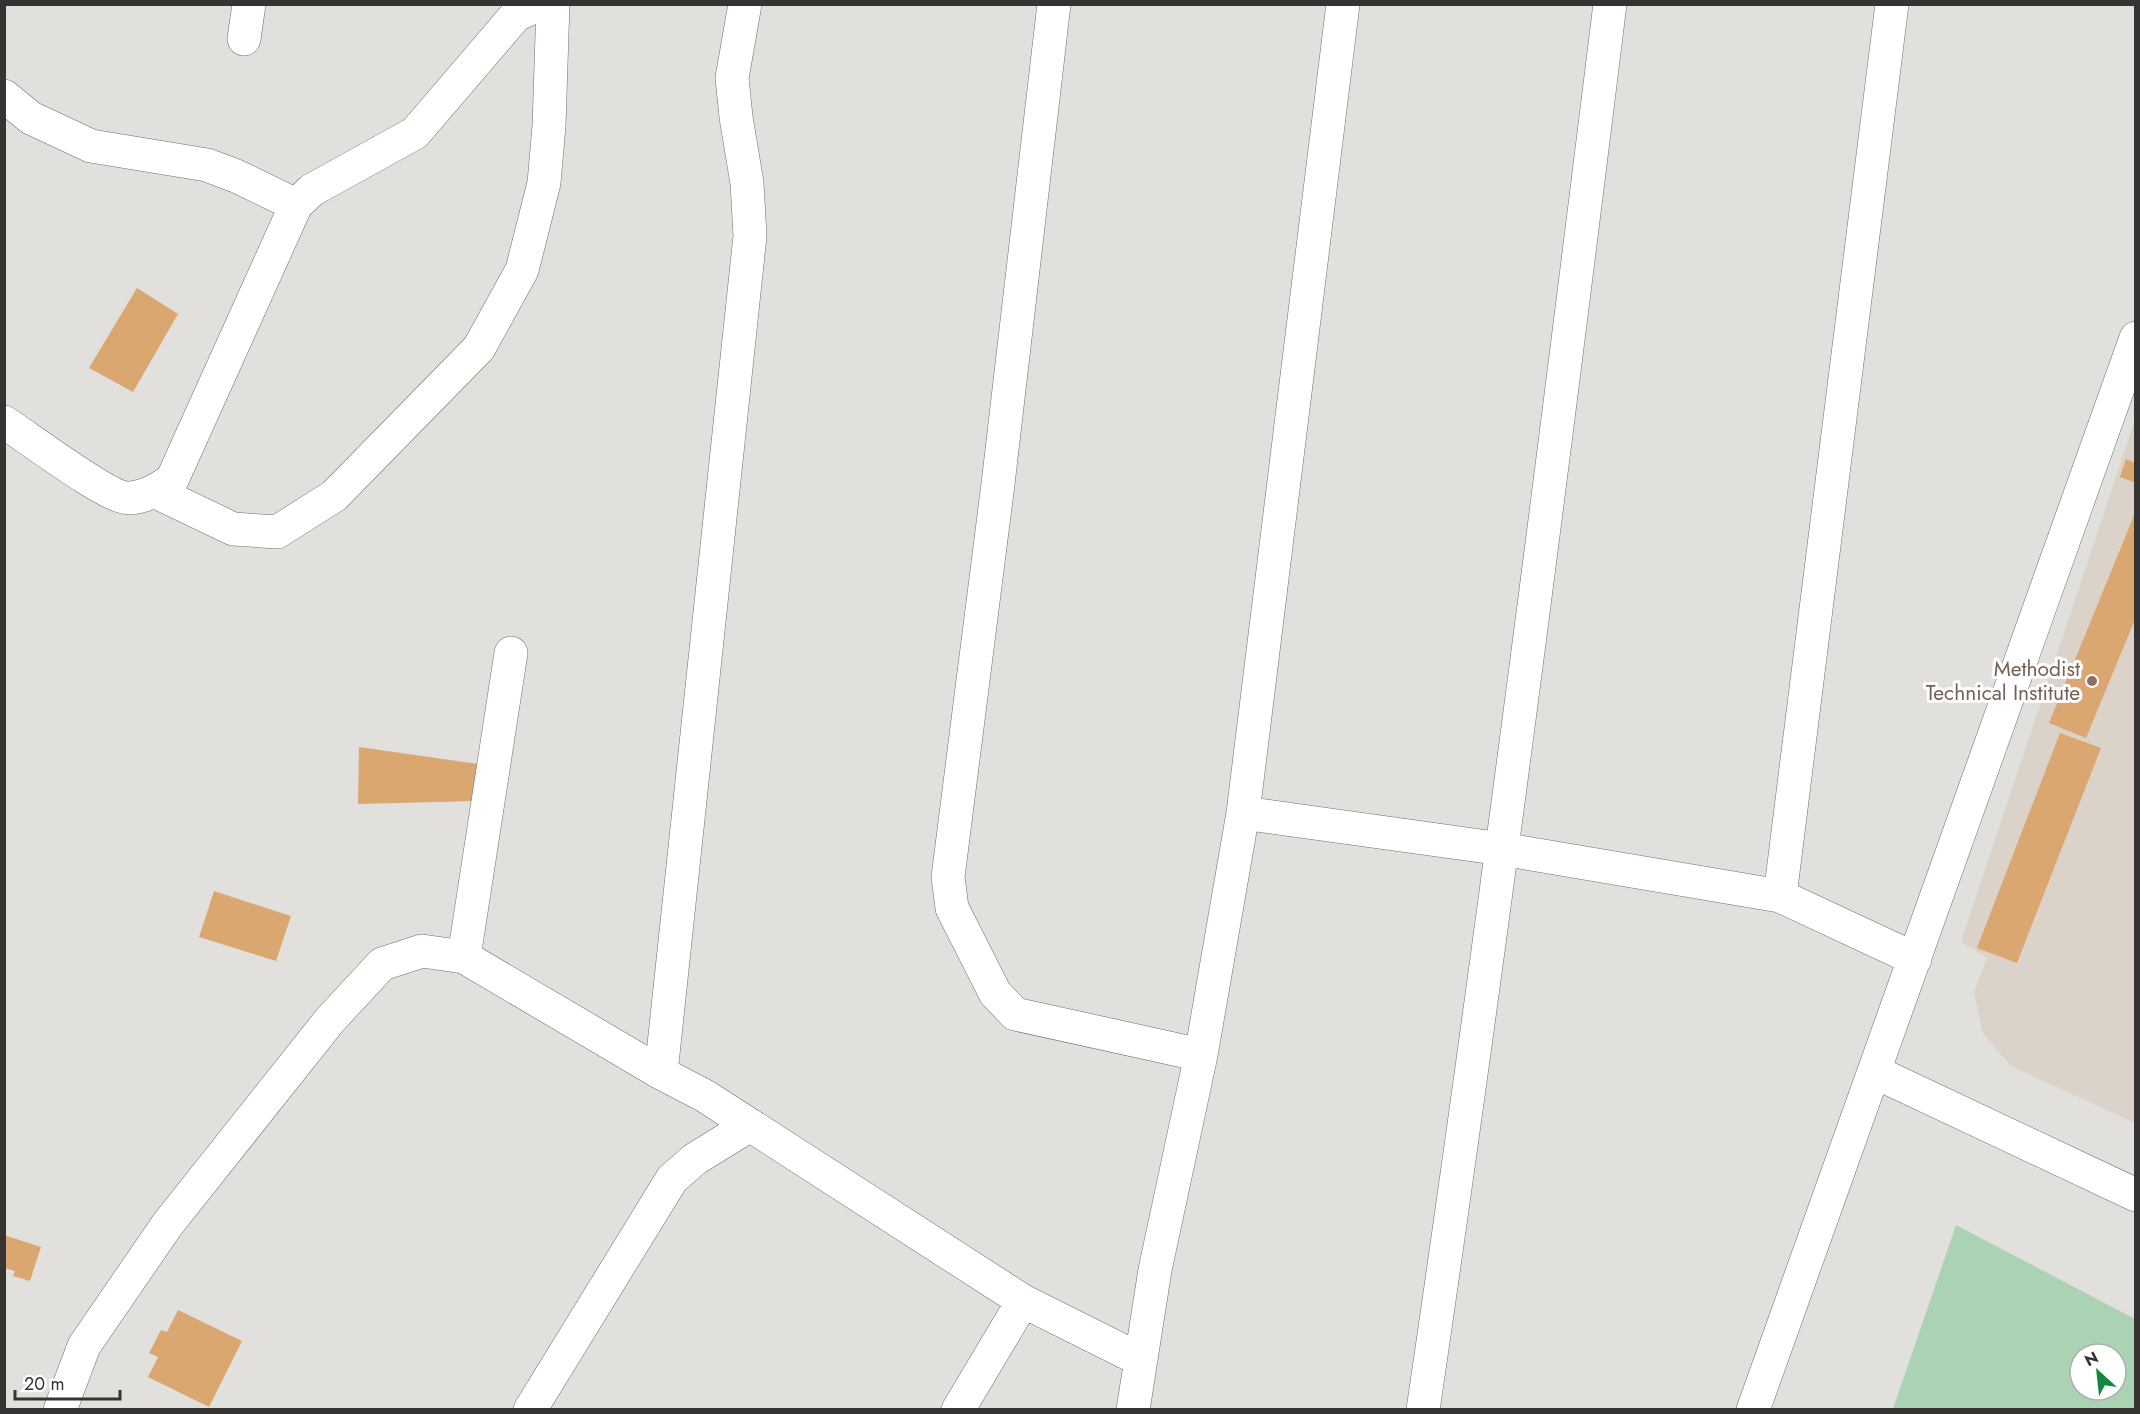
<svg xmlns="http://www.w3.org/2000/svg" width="2140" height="1414" font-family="Jost,sans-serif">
	<rect width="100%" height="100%" fill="#e2e0dc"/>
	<path fill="#dbd3ca" d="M 2135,420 L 2135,1123 L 2011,1066 L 1982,1032 L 1974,992 L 1987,958 L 1961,942 Z"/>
	<path fill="#abd3b3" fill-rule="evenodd" d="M 1956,1225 L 2135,1319 L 2135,1409 L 1893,1409 ZM 2080,1354 L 2116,1354 L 2116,1390 L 2080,1390 Z"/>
	<path fill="#daa771" d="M 137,288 L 178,314 L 133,392 L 89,368 Z
		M 2126,459 L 2136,463 L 2136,483 L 2120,477 Z
		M 2135,513 L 2136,617 L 2086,738 L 2049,723 Z
		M 2060,733 L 2101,748 L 2017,963 L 1977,948 Z
		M 359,747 L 485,765 L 476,801 L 358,804 Z
		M 214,891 L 291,916 L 276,961 L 199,937 Z
		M 4,1235 L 41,1247 L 30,1281 L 13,1276 L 15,1271 L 4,1268 Z
		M 178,1310 L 242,1341 L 209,1407 L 148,1377 L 158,1357 L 149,1353 L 161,1330 L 167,1332 Z"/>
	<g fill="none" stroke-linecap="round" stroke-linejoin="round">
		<g stroke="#706e6b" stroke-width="34">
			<path id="minor" d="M 1054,4 L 998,484 L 948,877 L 952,908 L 995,993 L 1015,1014 L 1201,1055
				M 244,39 L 249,4
				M 4,96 L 31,118 L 91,146 L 207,165 L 236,176 L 296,205
				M 4,422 C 26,436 110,500 130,498 C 146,497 160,488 172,480 L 296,205 L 312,190 L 415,133 L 516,15 L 540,4
				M 154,491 L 233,529 L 277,532 L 334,496 L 479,348 L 522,270 L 544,183 L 549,126 L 553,4
				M 1243,813 L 1502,849 L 1780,896 L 1915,959
				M 1780,896 L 1892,4
				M 464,957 L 511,653
				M 1875,1072 L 2136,1195
				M 661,1073 L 750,236 L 747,183 L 736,117 L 732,78 L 745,4
				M 60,1410 L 84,1346 L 167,1225 L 330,1020 L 382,964 L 422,951 L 464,957 L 661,1073 L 705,1096 L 1023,1301 L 1141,1360
				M 530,1410 L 672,1179 L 695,1159 L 750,1125
				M 958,1410 L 1023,1301
				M 1133,1410 L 1155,1270 L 1201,1055 L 1243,813 L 1343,4
				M 1423,1410 C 1492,942 1552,473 1610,4
				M 1753,1410 L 2136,338"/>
		</g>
		<use href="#minor" stroke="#fff" stroke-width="33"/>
	</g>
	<circle fill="#8d6e63" stroke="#fff" stroke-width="2" cx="2092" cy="681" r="6"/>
	<g text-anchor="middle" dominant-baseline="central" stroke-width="6" stroke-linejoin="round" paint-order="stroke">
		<g font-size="21" fill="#785e54" stroke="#fff" text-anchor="end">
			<text x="2080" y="669">Methodist<tspan x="2080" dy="24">Technical Institute</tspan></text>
		</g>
	</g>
	<rect width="2140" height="1414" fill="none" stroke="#353433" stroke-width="12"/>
	<g transform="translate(2098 1372) rotate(333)"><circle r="28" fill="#ffffff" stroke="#aeaead" stroke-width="1.5"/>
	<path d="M0-4.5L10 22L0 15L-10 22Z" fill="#128841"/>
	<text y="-9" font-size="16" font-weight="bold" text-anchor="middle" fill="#353433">N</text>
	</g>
	<path d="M15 1390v9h105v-9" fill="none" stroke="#353433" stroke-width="3"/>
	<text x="24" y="1390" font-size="18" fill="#353433" stroke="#ffffff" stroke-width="4.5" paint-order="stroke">20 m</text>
</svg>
